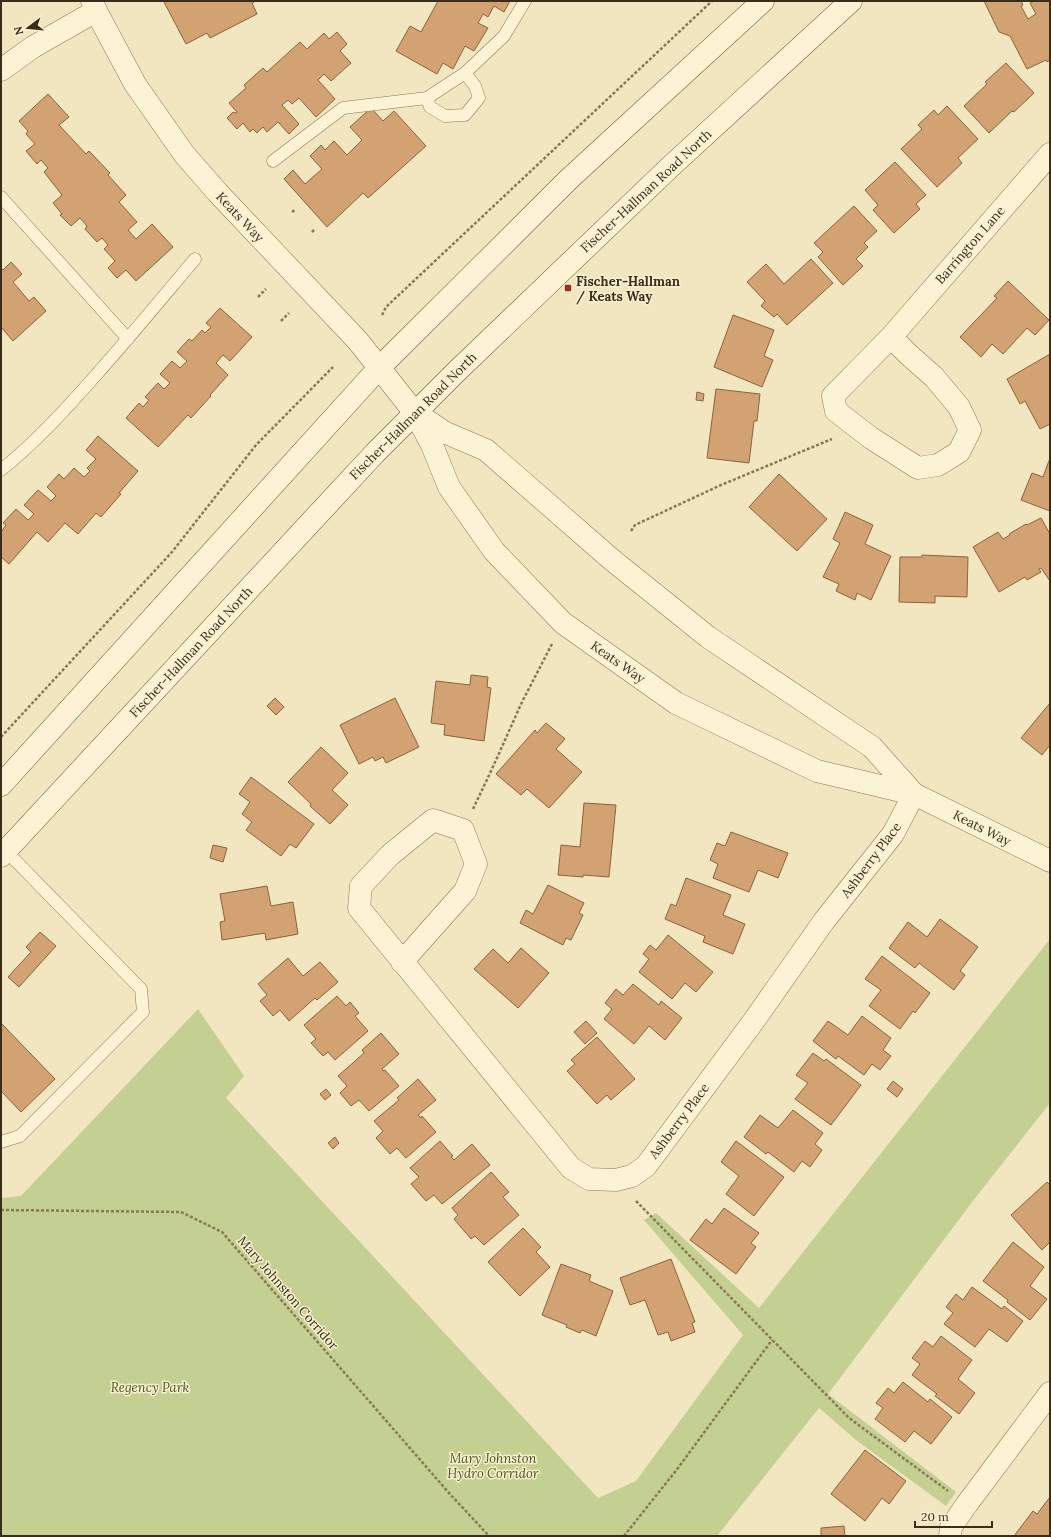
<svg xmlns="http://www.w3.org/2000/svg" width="1051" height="1537" font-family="Lora,serif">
	<rect width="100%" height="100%" fill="#f1e6bf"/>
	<path fill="#c3d092" d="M 1050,939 L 1050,1103 L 976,1197 L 828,1394 L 956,1492 L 946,1506 L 856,1440 L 819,1408 L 717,1536 L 1,1536 L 1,1198 L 21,1196 L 198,1009 L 244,1076 L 226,1098 L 598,1498 L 636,1481 L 743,1335 L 644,1220 L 656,1213 L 759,1308 Z"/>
	<path fill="#d2a272" stroke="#8c623a" d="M 166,1 L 256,1 L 252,3 L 257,14 L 210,38 L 207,33 L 186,44 L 164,2 Z
		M 438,1 L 510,1 L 504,12 L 494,6 L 488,17 L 483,14 L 478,23 L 488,28 L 474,51 L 465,46 L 453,69 L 443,63 L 437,74 L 396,51 L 410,26 L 421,32 Z
		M 984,1 L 1021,1 L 1023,5 L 1021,6 L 1028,19 L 1036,14 L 1030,3 L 1034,1 L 1050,1 L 1050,60 L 1047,62 L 1046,60 L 1027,69 L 1010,36 L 999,32 Z
		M 337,32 L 347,44 L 340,51 L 351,63 L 331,81 L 324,74 L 318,80 L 335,99 L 316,117 L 299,98 L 292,104 L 288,100 L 282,105 L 299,124 L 289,134 L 278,122 L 267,132 L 263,127 L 257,133 L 253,129 L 250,132 L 243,123 L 237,129 L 227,118 L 233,112 L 235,113 L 237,112 L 229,103 L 246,88 L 244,85 L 263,68 L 267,72 L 300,42 L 307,49 L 324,33 L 329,39 Z
		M 1006,63 L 1034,93 L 1014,112 L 1012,111 L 989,133 L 964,106 L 987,84 L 985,82 Z
		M 48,94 L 69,117 L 59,125 L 86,154 L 89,151 L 110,173 L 108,175 L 126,195 L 119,202 L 137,222 L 128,230 L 136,239 L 152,224 L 173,247 L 136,281 L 126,270 L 117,278 L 108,268 L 115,261 L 104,249 L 108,245 L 102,238 L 97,242 L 85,229 L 87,226 L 80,218 L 71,226 L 60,215 L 62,214 L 53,203 L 62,195 L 44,172 L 48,168 L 41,160 L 37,164 L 26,151 L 35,144 L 26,134 L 28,131 L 19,121 Z
		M 947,106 L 978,139 L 958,158 L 962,163 L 937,187 L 901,149 L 922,129 L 918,125 L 934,110 L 938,115 Z
		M 371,108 L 383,121 L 394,111 L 426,146 L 368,198 L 363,193 L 327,227 L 284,179 L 293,170 L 305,184 L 322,169 L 310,156 L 321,145 L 325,150 L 334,141 L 347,155 L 362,140 L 350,127 Z
		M 895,162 L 926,195 L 916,204 L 920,209 L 894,233 L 873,210 L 878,205 L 865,190 Z
		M 854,206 L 877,231 L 864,243 L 868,247 L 856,259 L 863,266 L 843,285 L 818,257 L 823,252 L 814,243 Z
		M 811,259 L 833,283 L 787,325 L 777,314 L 774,317 L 761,306 L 765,301 L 747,282 L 766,264 L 784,284 Z
		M 11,262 L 22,274 L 13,282 L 29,301 L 34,297 L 46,311 L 13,341 L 1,327 L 1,268 L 3,270 Z
		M 1008,281 L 1049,320 L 1035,335 L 1027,328 L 1003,354 L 992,344 L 981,357 L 960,337 L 997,298 L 994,296 Z
		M 220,308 L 252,337 L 230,361 L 223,355 L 216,363 L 228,375 L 210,395 L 211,396 L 191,418 L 188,415 L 158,447 L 126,418 L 139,403 L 143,407 L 149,400 L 145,397 L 158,383 L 164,389 L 170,383 L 160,374 L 172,361 L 180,368 L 187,361 L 177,352 L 189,339 L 192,341 L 202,330 L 205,333 L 211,327 L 206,323 Z
		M 733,315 L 774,330 L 764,356 L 773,360 L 762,387 L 714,367 Z
		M 1050,354 L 1050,424 L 1040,429 L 1025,401 L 1020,404 L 1007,379 Z
		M 716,389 L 760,394 L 757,421 L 754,421 L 749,463 L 707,458 Z
		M 697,392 L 704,394 L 703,401 L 696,400 Z
		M 98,436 L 138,471 L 119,493 L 121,494 L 101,517 L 96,513 L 78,534 L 65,523 L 48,542 L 37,532 L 9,564 L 1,557 L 1,532 L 6,525 L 3,523 L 16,509 L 28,520 L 34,514 L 24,505 L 38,490 L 51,501 L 56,496 L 47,487 L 59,474 L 64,479 L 74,468 L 84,477 L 90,471 L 87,468 L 96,459 L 86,450 Z
		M 1050,458 L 1050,511 L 1021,500 L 1032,473 L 1043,477 Z
		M 779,474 L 827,519 L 797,551 L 749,507 Z
		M 845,512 L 873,525 L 865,544 L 891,556 L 871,600 L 857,593 L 855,600 L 836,591 L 839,584 L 823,577 L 840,543 L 833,539 Z
		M 1041,518 L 1050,534 L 1050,581 L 1041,568 L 1039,569 L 1041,572 L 1027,580 L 1025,577 L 999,592 L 973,547 L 998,532 L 1003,539 L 1010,535 L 1009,534 L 1026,524 L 1027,525 Z
		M 922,555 L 968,557 L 967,597 L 935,596 L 935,603 L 899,602 L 900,557 L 922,557 Z
		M 471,675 L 488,677 L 487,687 L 491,688 L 484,741 L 444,735 L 445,725 L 431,723 L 436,681 L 470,685 Z
		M 275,698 L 284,707 L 276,715 L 267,706 Z
		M 395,698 L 419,747 L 386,763 L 383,757 L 375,761 L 373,757 L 359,764 L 340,725 Z
		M 1050,703 L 1050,745 L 1042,755 L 1021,738 Z
		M 546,723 L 565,739 L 556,749 L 582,772 L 549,808 L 527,789 L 521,795 L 496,774 L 535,730 L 537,733 Z
		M 321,747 L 348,773 L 332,790 L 348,805 L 330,824 L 310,806 L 311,804 L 288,782 Z
		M 251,777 L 314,824 L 296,848 L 290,844 L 281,856 L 246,830 L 252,822 L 242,814 L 250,802 L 239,794 Z
		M 584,803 L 616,805 L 609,877 L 583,875 L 583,877 L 558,875 L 561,845 L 580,847 Z
		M 731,832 L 788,853 L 778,878 L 758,870 L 749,892 L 713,878 L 718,864 L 710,860 L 717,843 L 725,846 Z
		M 213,845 L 227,848 L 223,862 L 210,858 Z
		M 686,878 L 731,895 L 723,915 L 745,924 L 733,954 L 703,942 L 705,936 L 665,919 L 671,904 L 676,906 Z
		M 548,885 L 584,903 L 579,913 L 583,915 L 571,940 L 566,938 L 563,945 L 520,923 L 526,910 L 533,914 Z
		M 267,886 L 271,906 L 293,902 L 298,934 L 266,940 L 265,933 L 222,940 L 220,922 L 225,921 L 220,894 Z
		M 940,919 L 978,947 L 960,971 L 965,975 L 954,990 L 919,963 L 915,968 L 889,948 L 908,922 L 927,937 Z
		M 40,932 L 56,946 L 19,987 L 8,977 L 31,952 L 26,947 Z
		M 668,935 L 713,972 L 696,992 L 685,983 L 672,999 L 639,972 L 649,959 L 643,954 L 650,945 L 656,950 Z
		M 521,948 L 549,973 L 518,1008 L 474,969 L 493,949 L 508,963 Z
		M 882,956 L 930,993 L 915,1013 L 913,1011 L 900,1029 L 869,1006 L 881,990 L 865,979 Z
		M 288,958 L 303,976 L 320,962 L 338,982 L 317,1000 L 315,998 L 289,1021 L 280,1010 L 273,1016 L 260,1001 L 267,995 L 258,984 Z
		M 633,984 L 659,1005 L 661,1001 L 682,1018 L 665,1040 L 649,1026 L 634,1044 L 604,1019 L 612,1009 L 605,1003 L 616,989 L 623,995 Z
		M 337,996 L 346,1006 L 350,1002 L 359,1013 L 355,1016 L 368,1031 L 335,1060 L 328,1052 L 323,1056 L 311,1043 L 316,1039 L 304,1025 Z
		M 862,1016 L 891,1038 L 883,1050 L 891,1056 L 880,1070 L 872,1064 L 864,1075 L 838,1056 L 836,1059 L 813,1041 L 828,1021 L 848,1035 Z
		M 586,1021 L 597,1033 L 585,1044 L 574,1032 Z
		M 1,1023 L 55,1079 L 21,1112 L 1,1091 Z
		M 381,1033 L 399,1054 L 382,1069 L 383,1071 L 385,1070 L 399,1086 L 369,1111 L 359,1100 L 351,1106 L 340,1093 L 347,1086 L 338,1076 L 364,1053 L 362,1050 Z
		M 597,1037 L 635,1079 L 611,1100 L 607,1095 L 597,1104 L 567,1071 L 575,1064 L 571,1060 Z
		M 813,1053 L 824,1061 L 826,1059 L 861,1085 L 831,1125 L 795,1099 L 808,1083 L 796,1075 Z
		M 418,1079 L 436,1100 L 418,1115 L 421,1118 L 422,1116 L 436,1132 L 406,1158 L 397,1148 L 390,1154 L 376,1138 L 383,1131 L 374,1121 L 399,1100 L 397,1098 Z
		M 893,1081 L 903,1089 L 897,1097 L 887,1089 Z
		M 326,1089 L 331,1095 L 325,1100 L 320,1094 Z
		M 793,1110 L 823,1133 L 815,1144 L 822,1150 L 810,1167 L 802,1161 L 794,1172 L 768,1152 L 766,1154 L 744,1137 L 760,1115 L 778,1128 Z
		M 335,1137 L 339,1143 L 333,1149 L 328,1143 Z
		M 440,1141 L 453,1156 L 451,1157 L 454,1160 L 472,1144 L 490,1165 L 442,1204 L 434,1195 L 426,1201 L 411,1184 L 419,1177 L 410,1168 Z
		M 736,1141 L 784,1177 L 754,1216 L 726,1194 L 739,1176 L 721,1162 Z
		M 491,1172 L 509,1192 L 503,1197 L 519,1215 L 484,1245 L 475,1236 L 471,1239 L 454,1219 L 458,1215 L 452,1208 Z
		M 1047,1182 L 1050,1185 L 1050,1242 L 1042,1250 L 1011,1215 Z
		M 724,1208 L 759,1233 L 751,1243 L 756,1247 L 736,1274 L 690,1240 L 706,1219 L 712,1224 Z
		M 523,1228 L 541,1247 L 536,1252 L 550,1267 L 520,1296 L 488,1262 Z
		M 1013,1242 L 1044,1267 L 1030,1286 L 1047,1299 L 1030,1320 L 1007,1302 L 1008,1300 L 983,1281 Z
		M 671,1259 L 695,1322 L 692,1323 L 695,1332 L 671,1341 L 668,1332 L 658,1335 L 645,1300 L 630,1305 L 620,1278 Z
		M 561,1264 L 591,1275 L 589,1281 L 613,1291 L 596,1336 L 582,1330 L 580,1333 L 566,1327 L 567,1325 L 542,1315 Z
		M 972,1287 L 1002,1309 L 1004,1306 L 1023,1321 L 1007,1342 L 989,1329 L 975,1347 L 944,1324 L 953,1313 L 946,1307 L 956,1294 L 963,1300 Z
		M 941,1336 L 972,1360 L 958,1379 L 975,1393 L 959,1414 L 935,1396 L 937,1394 L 912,1375 L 920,1364 L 912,1358 L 925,1341 L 933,1347 Z
		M 903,1382 L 928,1402 L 930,1399 L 952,1417 L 931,1444 L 914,1431 L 905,1442 L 875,1419 L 883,1408 L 876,1403 L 888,1388 L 894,1393 Z
		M 865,1450 L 906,1481 L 889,1504 L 882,1498 L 865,1521 L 831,1494 Z
		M 1050,1497 L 1050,1536 L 1014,1536 L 1033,1511 L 1037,1514 Z
		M 844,1526 L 845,1536 L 821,1536 L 821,1528 Z"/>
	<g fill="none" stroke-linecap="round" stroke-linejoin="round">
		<g stroke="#8b7756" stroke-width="13">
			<path id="service" d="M 427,98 L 430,107 L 445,116 L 465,115 L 479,98 L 475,86 L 465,73
				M 273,161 L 343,108 L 427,98 L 465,73 L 504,36 L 525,1
				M 1,197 L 128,339
				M 1,470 C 36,442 66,409 96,375 C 130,337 162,298 195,259
				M 1,1142 L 20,1136 L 143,1012 L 141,989 L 6,851"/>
		</g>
		<g stroke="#8b7756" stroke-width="23">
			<path id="minor" d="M 1,70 L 33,47 L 96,11
				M 891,337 L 909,355 L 934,377 L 959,407 L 970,430 L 959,452 L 938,465 L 918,468 L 871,438 L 836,411 L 833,396 L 891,337 L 1050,154
				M 402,962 L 465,891 L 476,864 L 463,830 L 433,820 L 390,855 L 361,886 L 359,908 L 571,1168 L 589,1179 L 616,1180 L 632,1176 L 646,1166 L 753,1022 L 824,921 L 893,834 L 914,794
				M 950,1536 L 951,1527 L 967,1504 L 1050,1393"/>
		</g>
		<g stroke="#8b7756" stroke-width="23">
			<path id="tertiary" d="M 92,1 L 96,11 L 135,84 L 184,154 L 218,193 L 358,341 L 415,413 L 432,445 L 449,487 L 494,551 L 563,623 L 676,703 L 817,771 L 914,794 L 1050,861
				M 416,413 L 444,432 L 486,450 L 611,559 L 708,637 L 872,747 L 914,794"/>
		</g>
		<g stroke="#6d5839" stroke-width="23">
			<path id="secondary" d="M 1,785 L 379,368 L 569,179 L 763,1
				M 1,856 L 375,453 L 457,371 L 670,167 L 851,1"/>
		</g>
		<path stroke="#8b7756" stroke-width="2.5" stroke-dasharray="3 2" stroke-linecap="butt" d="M 292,212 L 296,209
			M 312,232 L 315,229
			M 258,297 L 266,289
			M 382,315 L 386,307 L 712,1
			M 281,321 L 289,313
			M 631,531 L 635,525 L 721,485 L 832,439
			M 1,737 L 172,552 L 256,445 L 333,367
			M 473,809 L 492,769 L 522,702 L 552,644
			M 636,1201 L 849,1418 L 948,1491
			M 1,1210 L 181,1212 L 222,1232 L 449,1493 L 489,1536
			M 624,1536 L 678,1468 L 772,1340"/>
		<use href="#service" stroke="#fbf3d3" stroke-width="12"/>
		<use href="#minor" stroke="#fbf3d3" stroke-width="22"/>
		<use href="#tertiary" stroke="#fbf3d3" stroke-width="22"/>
		<use href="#secondary" stroke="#fbf3d3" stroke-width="22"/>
	</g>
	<rect fill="#9f2b21" stroke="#f8f0cf" stroke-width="1.5" x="564" y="284" width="8" height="8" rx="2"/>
	<g text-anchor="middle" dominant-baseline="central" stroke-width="3" stroke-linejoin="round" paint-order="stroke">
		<g font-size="13" fill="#3a2d1c" stroke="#f8f0cf">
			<text transform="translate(646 191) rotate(-43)">Fischer-Hallman Road North</text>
			<text transform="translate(240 217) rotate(47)">Keats Way</text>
			<text transform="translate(970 245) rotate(-49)">Barrington Lane</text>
			<text transform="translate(413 416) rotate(-45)">Fischer-Hallman Road North</text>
			<text transform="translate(191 652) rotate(-47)">Fischer-Hallman Road North</text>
			<text transform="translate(618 662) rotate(35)">Keats Way</text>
			<text transform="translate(982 828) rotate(27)">Keats Way</text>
			<text transform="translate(871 860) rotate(-53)">Ashberry Place</text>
			<text transform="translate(679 1121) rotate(-53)">Ashberry Place</text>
			<text transform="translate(288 1293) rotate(49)">Mary Johnston Corridor</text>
		</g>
		<g font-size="13" font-weight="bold" fill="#3a2d1c" stroke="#f8f0cf" text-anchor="start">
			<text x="576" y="281">Fischer-Hallman<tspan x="576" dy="15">/ Keats Way</tspan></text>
		</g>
		<g font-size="13" font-style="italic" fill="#455821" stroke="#f8f0cf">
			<text x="150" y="1387">Regency Park</text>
			<text x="493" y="1458">Mary Johnston<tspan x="493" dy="15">Hydro Corridor</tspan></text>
		</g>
	</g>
	<rect width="1051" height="1537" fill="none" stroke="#3a2d1c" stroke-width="4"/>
	<g transform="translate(28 28) rotate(254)" stroke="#f8f0cf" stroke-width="3" paint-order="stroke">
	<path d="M0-3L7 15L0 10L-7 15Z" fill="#3a2d1c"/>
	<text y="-6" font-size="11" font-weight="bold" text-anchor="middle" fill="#3a2d1c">N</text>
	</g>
	<path d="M915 1521v6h77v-6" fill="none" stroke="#3a2d1c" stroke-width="2"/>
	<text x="921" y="1521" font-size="12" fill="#3a2d1c" stroke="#f8f0cf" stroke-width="3" paint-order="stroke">20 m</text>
</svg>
